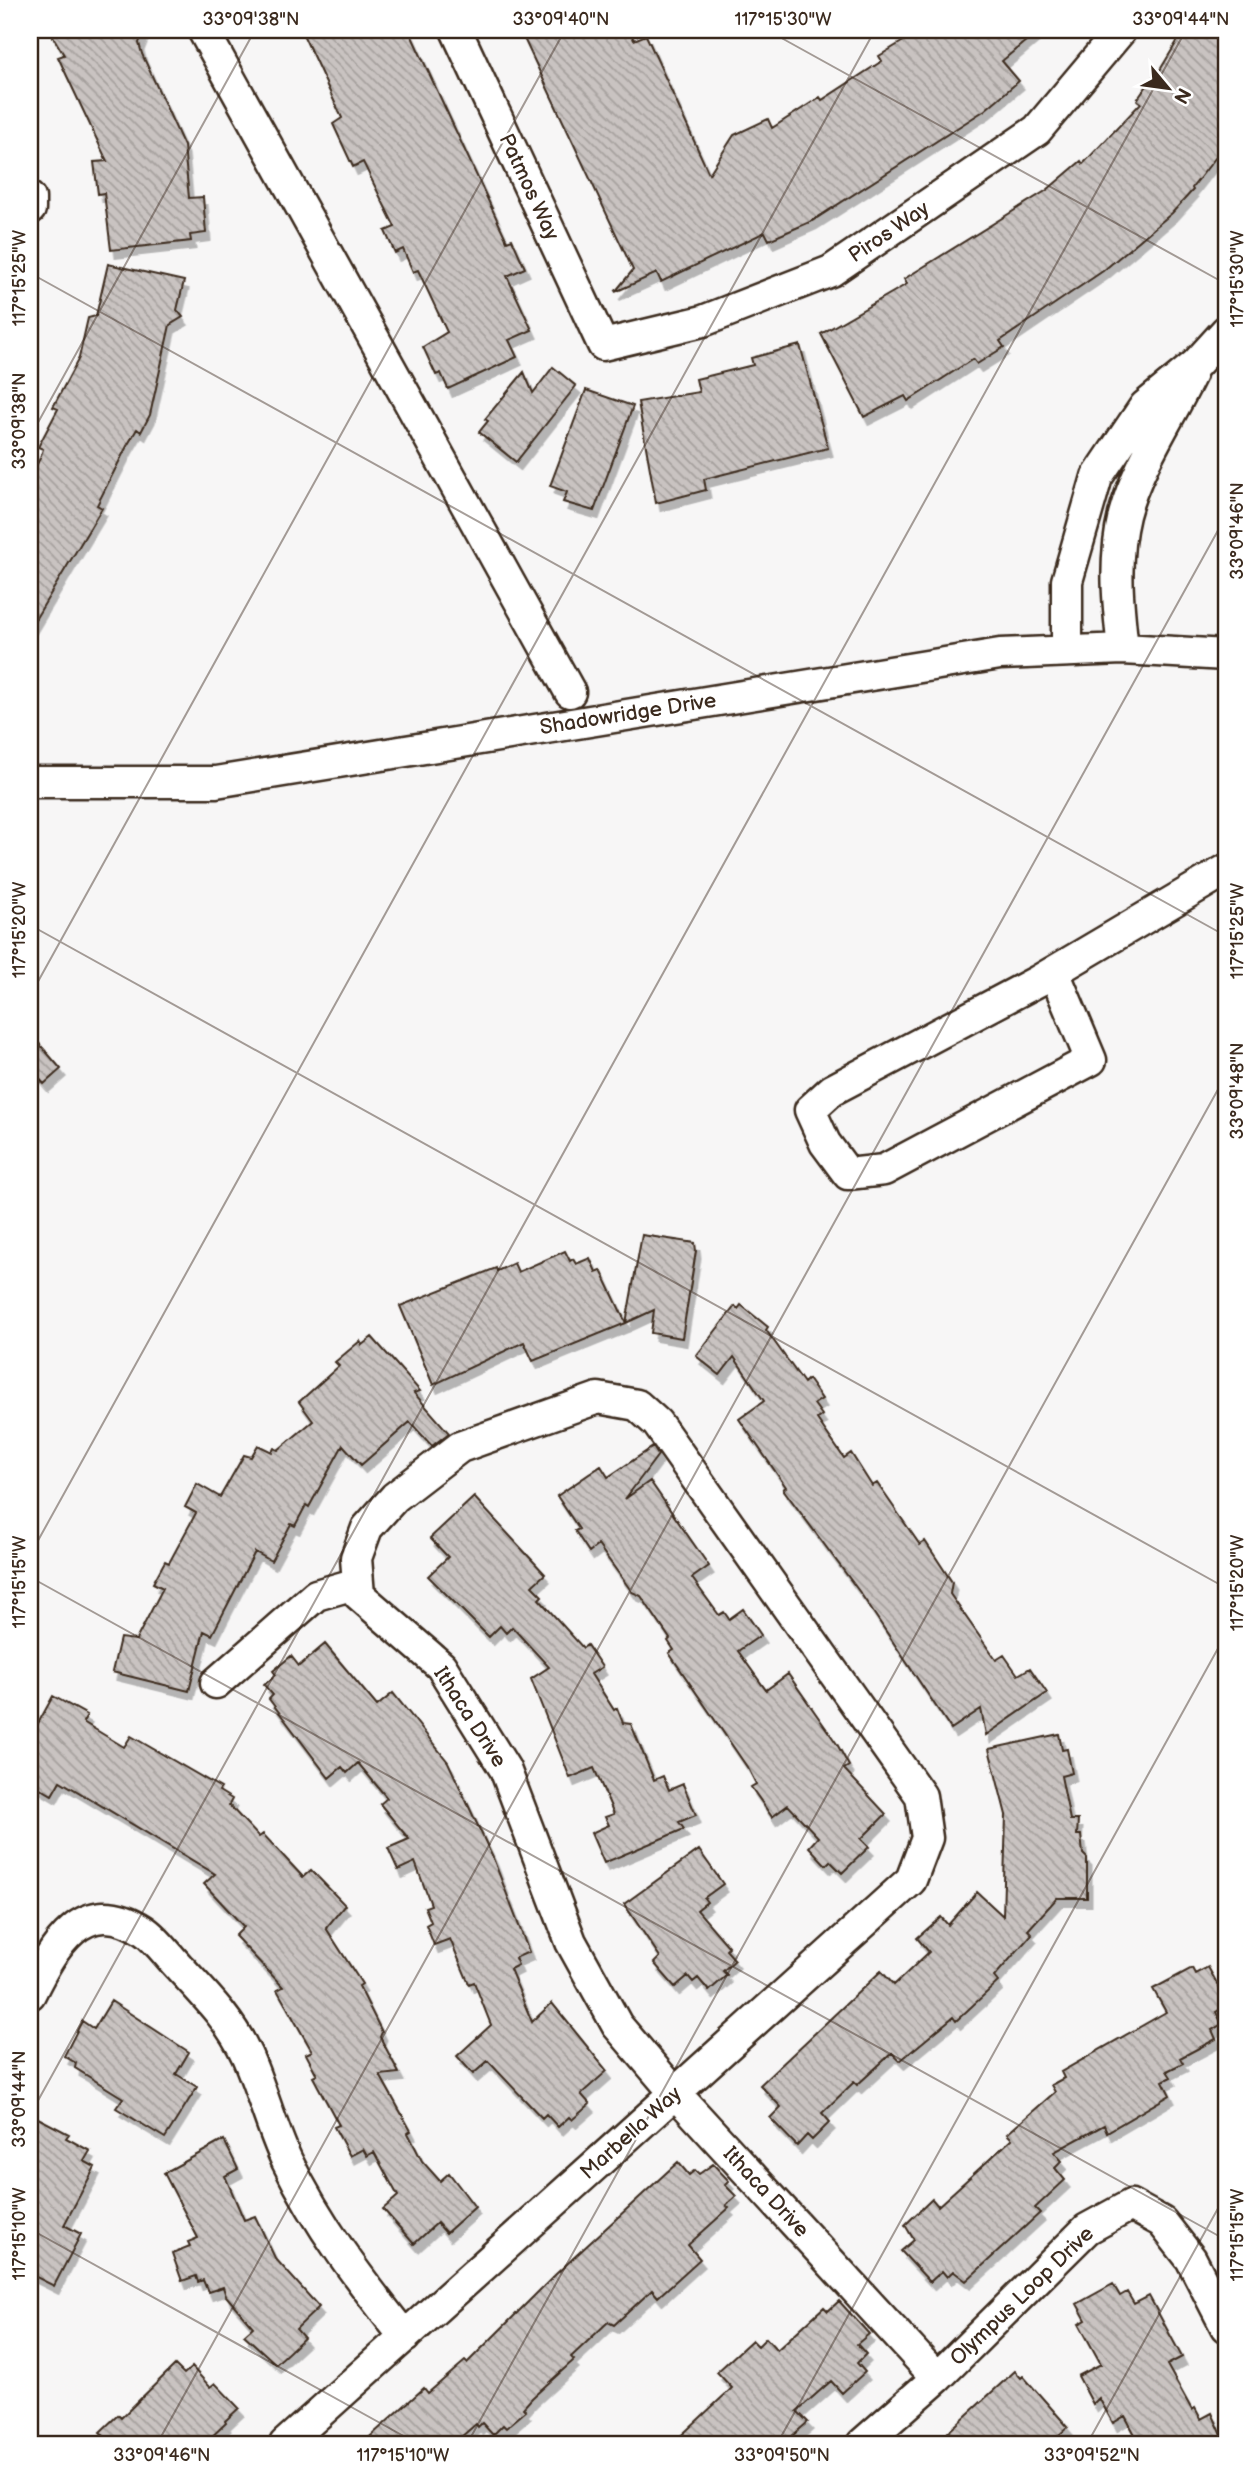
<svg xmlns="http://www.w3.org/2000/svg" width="1256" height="2474" font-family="'Balsamiq Sans',sans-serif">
	<defs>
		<pattern id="building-back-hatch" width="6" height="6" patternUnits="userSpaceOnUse" patternTransform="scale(1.75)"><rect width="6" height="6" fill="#c9c3c1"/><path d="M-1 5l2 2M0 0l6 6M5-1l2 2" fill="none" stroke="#a49f9c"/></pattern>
		<filter id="shadow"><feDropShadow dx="4.5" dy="8" stdDeviation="0" flood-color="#0004"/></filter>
	</defs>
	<rect width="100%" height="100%" fill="#f7f6f6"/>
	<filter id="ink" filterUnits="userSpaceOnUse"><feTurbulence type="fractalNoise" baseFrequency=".0143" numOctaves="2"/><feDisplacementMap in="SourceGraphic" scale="14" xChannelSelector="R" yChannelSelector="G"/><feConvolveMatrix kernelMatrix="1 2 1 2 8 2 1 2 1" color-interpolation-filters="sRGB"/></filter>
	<g filter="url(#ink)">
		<path fill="url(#building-back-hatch)" stroke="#3b2a1e" stroke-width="2" filter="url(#shadow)" d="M 49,30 L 144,30 L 139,43 L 142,54 L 184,146 L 189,198 L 203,197 L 206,233 L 190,235 L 191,241 L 111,250 L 104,193 L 98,194 L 94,162 L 107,161 L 58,57 L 64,55 Z
			M 301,30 L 409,30 L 507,241 L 512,239 L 525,268 L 507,276 L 532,330 L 509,340 L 517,357 L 448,389 L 441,373 L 436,375 L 423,347 L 447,332 L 418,270 L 413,272 L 403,249 L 395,253 L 385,231 L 395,227 L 363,162 L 353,167 L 333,124 L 342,118 Z
			M 520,30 L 629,30 L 634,40 L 646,35 L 709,174 L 734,135 L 768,119 L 772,128 L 820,97 L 822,100 L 882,61 L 879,56 L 905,40 L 898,30 L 1039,30 L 1002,61 L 1019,81 L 985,110 L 812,221 L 769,240 L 765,232 L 661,282 L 657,273 L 615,292 L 633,270 Z
			M 1184,30 L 1226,30 L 1226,144 L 1192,188 L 1193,190 L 1172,213 L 1103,271 L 1000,341 L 1004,347 L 977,364 L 973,359 L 908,401 L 905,396 L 864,417 L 821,334 L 907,284 L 904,279 L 1047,190 L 1081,161 L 1083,164 L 1141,103 L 1137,100 L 1155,74 L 1157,75 Z
			M 108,264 L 184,281 L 177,310 L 183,317 L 170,325 L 150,415 L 141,432 L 137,429 L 127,446 L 97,505 L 102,508 L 30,628 L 30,478 L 40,458 L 43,449 L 38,447 L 58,409 L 53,407 L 79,358 L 88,318 L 96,316 Z
			M 800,345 L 828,448 L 704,479 L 706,490 L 656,503 L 638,402 L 699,392 L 696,379 L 753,365 L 751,358 Z
			M 553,367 L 576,386 L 516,462 L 479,432 L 488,421 L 485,419 L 524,372 L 533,393 Z
			M 586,390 L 633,406 L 594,511 L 563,502 L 567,492 L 550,486 Z
			M 30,1033 L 61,1069 L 44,1084 L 30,1068 Z
			M 642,1235 L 695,1243 L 696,1251 L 682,1338 L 651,1333 L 654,1310 L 626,1323 Z
			M 565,1251 L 570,1261 L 573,1259 L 576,1264 L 590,1258 L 596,1272 L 601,1270 L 626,1323 L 533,1361 L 524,1342 L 433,1385 L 400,1306 L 496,1268 L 497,1271 L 514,1263 L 518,1272 Z
			M 741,1305 L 768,1327 L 766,1330 L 804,1383 L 808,1379 L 822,1399 L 814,1404 L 822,1415 L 817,1419 L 844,1458 L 851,1453 L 872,1486 L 877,1483 L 920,1545 L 925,1541 L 952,1582 L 950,1594 L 996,1660 L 1004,1655 L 1018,1675 L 1030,1668 L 1047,1693 L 986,1735 L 981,1709 L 951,1729 L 861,1594 L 783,1489 L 786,1487 L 739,1419 L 764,1401 L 734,1357 L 720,1375 L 696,1356 L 735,1306 L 738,1309 Z
			M 372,1337 L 420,1391 L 414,1393 L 449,1433 L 432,1446 L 410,1422 L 361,1465 L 343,1445 L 309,1507 L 306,1505 L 295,1526 L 291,1524 L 271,1561 L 255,1552 L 212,1635 L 204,1631 L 189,1691 L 112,1672 L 120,1638 L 136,1640 L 163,1588 L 153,1583 L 165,1561 L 169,1563 L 196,1513 L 185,1507 L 197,1484 L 220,1497 L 244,1455 L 251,1457 L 258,1445 L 272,1452 L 274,1448 L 278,1450 L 313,1421 L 299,1402 L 339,1366 L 335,1362 L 360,1341 L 362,1345 Z
			M 653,1447 L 658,1455 L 625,1499 L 650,1481 L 709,1566 L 692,1578 L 719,1615 L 724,1612 L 729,1619 L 743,1609 L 761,1635 L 738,1651 L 766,1690 L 788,1674 L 837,1744 L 849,1766 L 844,1769 L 886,1814 L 861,1839 L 869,1847 L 842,1873 L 830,1861 L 826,1865 L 809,1847 L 818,1837 L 788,1805 L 772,1817 L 751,1787 L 756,1784 L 749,1770 L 669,1653 L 674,1650 L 668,1641 L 670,1639 L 641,1596 L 632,1592 L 598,1545 L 589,1552 L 575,1531 L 579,1529 L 557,1496 L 601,1466 L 608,1477 Z
			M 474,1497 L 545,1574 L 532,1586 L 542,1596 L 539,1599 L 583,1648 L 587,1645 L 602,1667 L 591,1674 L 614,1710 L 617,1708 L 623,1723 L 631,1724 L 654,1780 L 663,1776 L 669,1790 L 683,1784 L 696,1815 L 679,1822 L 684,1829 L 604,1863 L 591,1833 L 609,1825 L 605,1817 L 614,1814 L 594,1768 L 570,1778 L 531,1679 L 549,1667 L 512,1627 L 506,1633 L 500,1626 L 489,1637 L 428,1576 L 448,1557 L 430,1538 Z
			M 325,1644 L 377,1706 L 393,1693 L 448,1762 L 493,1858 L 529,1952 L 515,1958 L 518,1965 L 510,1969 L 532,2022 L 552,2003 L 607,2071 L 581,2094 L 590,2104 L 572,2120 L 569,2117 L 558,2127 L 546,2114 L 542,2118 L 488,2061 L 473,2074 L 457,2056 L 491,2025 L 474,1982 L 469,1984 L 450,1939 L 434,1945 L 426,1925 L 431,1922 L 425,1907 L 431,1905 L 415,1862 L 398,1870 L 388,1848 L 409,1839 L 380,1804 L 387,1798 L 358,1763 L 347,1773 L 342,1767 L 329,1778 L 269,1699 L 273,1695 L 264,1685 L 276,1675 L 273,1671 L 291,1656 L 299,1666 Z
			M 53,1696 L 87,1715 L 83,1722 L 124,1747 L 131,1736 L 221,1788 L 219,1791 L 232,1799 L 229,1805 L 259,1837 L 263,1834 L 303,1877 L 311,1870 L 345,1905 L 326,1928 L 362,1984 L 359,1986 L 382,2032 L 380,2037 L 399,2073 L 380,2075 L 411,2131 L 408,2133 L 422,2161 L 440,2181 L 449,2173 L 475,2207 L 446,2233 L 437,2223 L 414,2244 L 383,2209 L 398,2196 L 374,2152 L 367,2156 L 363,2149 L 350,2156 L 334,2127 L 339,2125 L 313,2077 L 317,2075 L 306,2054 L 312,2051 L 277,1990 L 283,1987 L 235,1936 L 244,1927 L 204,1884 L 215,1874 L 60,1781 L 52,1795 L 30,1782 L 30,1738 Z
			M 1059,1734 L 1062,1750 L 1067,1749 L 1072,1773 L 1061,1776 L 1070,1820 L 1078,1820 L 1077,1835 L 1081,1835 L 1083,1854 L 1087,1858 L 1087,1898 L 1057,1898 L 1028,1930 L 1032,1934 L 994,1977 L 998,1982 L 956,2021 L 953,2017 L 900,2061 L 892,2053 L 857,2085 L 854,2082 L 822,2113 L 830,2122 L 812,2140 L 807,2135 L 797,2146 L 770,2118 L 781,2107 L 760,2085 L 881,1971 L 894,1985 L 929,1952 L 917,1938 L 941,1917 L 948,1925 L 977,1892 L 1003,1916 L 1006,1815 L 989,1749 Z
			M 699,1850 L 723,1884 L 704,1898 L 707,1902 L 697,1910 L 729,1947 L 726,1950 L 735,1960 L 723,1971 L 727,1975 L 709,1991 L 698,1978 L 693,1982 L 688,1976 L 675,1987 L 654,1963 L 660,1957 L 624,1904 Z
			M 1208,1967 L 1226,2000 L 1226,2006 L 1216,2012 L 1222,2024 L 1212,2030 L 1216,2039 L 1180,2058 L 1183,2063 L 1167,2071 L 1171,2077 L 1163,2081 L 1170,2095 L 1107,2132 L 1104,2125 L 1054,2152 L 1062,2161 L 1055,2168 L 1065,2180 L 1035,2208 L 1040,2213 L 966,2281 L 953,2271 L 947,2277 L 942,2271 L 930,2282 L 901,2251 L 914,2240 L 905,2225 L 932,2199 L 938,2206 L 1012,2139 L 1007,2134 L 1055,2092 L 1051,2085 L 1064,2078 L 1061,2072 L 1166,2012 L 1153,1989 L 1192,1968 L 1195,1974 Z
			M 111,2001 L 189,2052 L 176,2074 L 197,2087 L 165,2138 L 116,2108 L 123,2098 L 75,2068 L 76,2063 L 64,2056 L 82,2021 L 94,2029 Z
			M 38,2118 L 69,2134 L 66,2138 L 90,2151 L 84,2161 L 95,2167 L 64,2225 L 81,2234 L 54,2286 L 30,2274 L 30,2132 Z
			M 224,2140 L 238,2169 L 225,2176 L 244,2220 L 255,2216 L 275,2258 L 319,2307 L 296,2329 L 304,2338 L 276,2364 L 244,2335 L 253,2327 L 226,2296 L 223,2287 L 208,2292 L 203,2280 L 198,2282 L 196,2276 L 182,2281 L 172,2253 L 190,2246 L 188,2242 L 198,2238 L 164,2173 Z
			M 678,2162 L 689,2175 L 695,2170 L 699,2174 L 713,2164 L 729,2181 L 725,2185 L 736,2196 L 726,2205 L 729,2208 L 688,2245 L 700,2259 L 658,2297 L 652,2290 L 614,2325 L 608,2322 L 571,2357 L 574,2360 L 532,2398 L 523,2408 L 526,2411 L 506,2428 L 503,2425 L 493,2435 L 482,2423 L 478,2427 L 476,2424 L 453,2444 L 362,2444 L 424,2388 L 428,2393 L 465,2361 L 467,2363 L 556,2274 Z
			M 1113,2284 L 1120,2296 L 1127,2292 L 1134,2304 L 1149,2296 L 1182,2357 L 1167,2365 L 1192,2410 L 1195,2408 L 1201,2419 L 1212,2413 L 1226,2444 L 1140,2444 L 1125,2416 L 1113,2423 L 1099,2398 L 1093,2404 L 1078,2376 L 1101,2364 L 1079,2324 L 1086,2320 L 1077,2304 Z
			M 839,2301 L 869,2334 L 857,2344 L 866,2354 L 857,2363 L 865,2372 L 842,2393 L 831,2381 L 797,2411 L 808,2422 L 783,2444 L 672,2444 L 732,2388 L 717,2372 L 752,2340 L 758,2346 L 766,2338 L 777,2350 L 824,2307 L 828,2311 Z
			M 175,2365 L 184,2374 L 192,2367 L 210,2387 L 215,2383 L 239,2408 L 225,2421 L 226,2423 L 204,2444 L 93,2444 L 103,2435 L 100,2432 L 118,2415 L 121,2418 Z
			M 1015,2371 L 1021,2378 L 1023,2376 L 1068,2427 L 1049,2444 L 935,2444 Z"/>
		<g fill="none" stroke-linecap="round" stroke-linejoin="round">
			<g stroke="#3b2a1e" stroke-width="35">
				<path id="minor" d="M 203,30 L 570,692
					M 456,30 L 603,345 L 703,321 L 831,271 L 1037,130 L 1121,30
					M 30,198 L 30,209
					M 1123,649 C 1118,605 1113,560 1124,515 C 1137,466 1169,420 1191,374
					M 1067,650 L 1067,581 L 1097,477 L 1145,406 L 1196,364 L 1226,331
					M 30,782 L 216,782 L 1000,654 L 1123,649 L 1226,655
					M 1054,972 L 1091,1060 L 884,1170 L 848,1174 L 825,1143 L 810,1110 L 832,1090 L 1038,981 L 1226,870
					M 216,1683 L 316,1595 L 358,1583
					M 30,1994 C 53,1948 83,1891 143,1930 C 157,1939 168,1956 180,1968 C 206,1996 231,2021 247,2056 C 262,2090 271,2127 287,2161 C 319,2227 360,2280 405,2337
					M 285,2444 C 495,2257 702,2068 911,1880 L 927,1838 L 921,1796 L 657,1423 L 637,1405 L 598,1398 L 460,1447 L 395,1497 L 367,1528 L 356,1558 L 359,1595 L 441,1666 L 505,1769 L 571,1942 L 617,2025 L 675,2093 L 937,2378
					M 862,2444 L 937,2378 L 1087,2229 L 1131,2205 L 1162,2222 L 1191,2259 L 1226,2327"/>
			</g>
			<use href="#minor" stroke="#fff" stroke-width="30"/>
		</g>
	</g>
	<path fill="none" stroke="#3b2a1e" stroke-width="2" stroke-opacity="0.45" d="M 767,30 L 1226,284M 30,273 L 1226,936M 30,437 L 255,30M 30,925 L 1226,1588M 30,996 L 565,30M 30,1555 L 875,30M 30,1577 L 1226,2240M 30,2115 L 1186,30M 30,2229 L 418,2444M 157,2444 L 1226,516M 467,2444 L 1226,1075M 777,2444 L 1226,1634M 1087,2444 L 1226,2194"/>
	<g text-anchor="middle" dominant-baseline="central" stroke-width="5" stroke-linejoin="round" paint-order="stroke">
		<g font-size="21" fill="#3b2a1e" stroke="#fff">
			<text transform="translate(529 187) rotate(65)">Patmos Way</text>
			<text transform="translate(889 232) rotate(-34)">Piros Way</text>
			<text transform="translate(628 714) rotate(-9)">Shadowridge Drive</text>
			<text transform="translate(470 1717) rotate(57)">Ithaca Drive</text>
			<text transform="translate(631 2133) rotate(-42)">Marbella Way</text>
			<text transform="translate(766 2192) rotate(47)">Ithaca Drive</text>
			<text transform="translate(1022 2296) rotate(-44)">Olympus Loop Drive</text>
		</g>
	</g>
	<rect width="1256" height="2474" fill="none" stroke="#fff" stroke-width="77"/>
	<g transform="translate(1168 88) rotate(119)" stroke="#ffffff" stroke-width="5" paint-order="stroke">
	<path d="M0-5L12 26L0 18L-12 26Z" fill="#3b2a1e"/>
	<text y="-10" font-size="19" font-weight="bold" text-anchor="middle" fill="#3b2a1e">N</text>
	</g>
	<rect x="38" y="38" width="1180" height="2398" fill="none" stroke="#3b2a1e" stroke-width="2.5"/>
	<g font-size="18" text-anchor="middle" fill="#3b2a1e">
		<text x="251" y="25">33°09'38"N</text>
		<text x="561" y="25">33°09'40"N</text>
		<text x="783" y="25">117°15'30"W</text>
		<text x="1181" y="25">33°09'44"N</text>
		<text transform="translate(19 278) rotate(-90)" y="6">117°15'25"W</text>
		<text transform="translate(1237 279) rotate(-90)" y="6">117°15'30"W</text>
		<text transform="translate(19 421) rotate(-90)" y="6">33°09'38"N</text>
		<text transform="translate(1237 531) rotate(-90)" y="6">33°09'46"N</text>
		<text transform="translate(19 930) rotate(-90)" y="6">117°15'20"W</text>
		<text transform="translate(1237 931) rotate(-90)" y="6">117°15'25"W</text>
		<text transform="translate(1237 1091) rotate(-90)" y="6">33°09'48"N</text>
		<text transform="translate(19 1582) rotate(-90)" y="6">117°15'15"W</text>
		<text transform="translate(1237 1583) rotate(-90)" y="6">117°15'20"W</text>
		<text transform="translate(19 2099) rotate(-90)" y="6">33°09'44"N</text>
		<text transform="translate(19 2234) rotate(-90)" y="6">117°15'10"W</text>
		<text transform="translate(1237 2235) rotate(-90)" y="6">117°15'15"W</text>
		<text x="162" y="2461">33°09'46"N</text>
		<text x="403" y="2461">117°15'10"W</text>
		<text x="782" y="2461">33°09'50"N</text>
		<text x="1092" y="2461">33°09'52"N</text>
	</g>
</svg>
